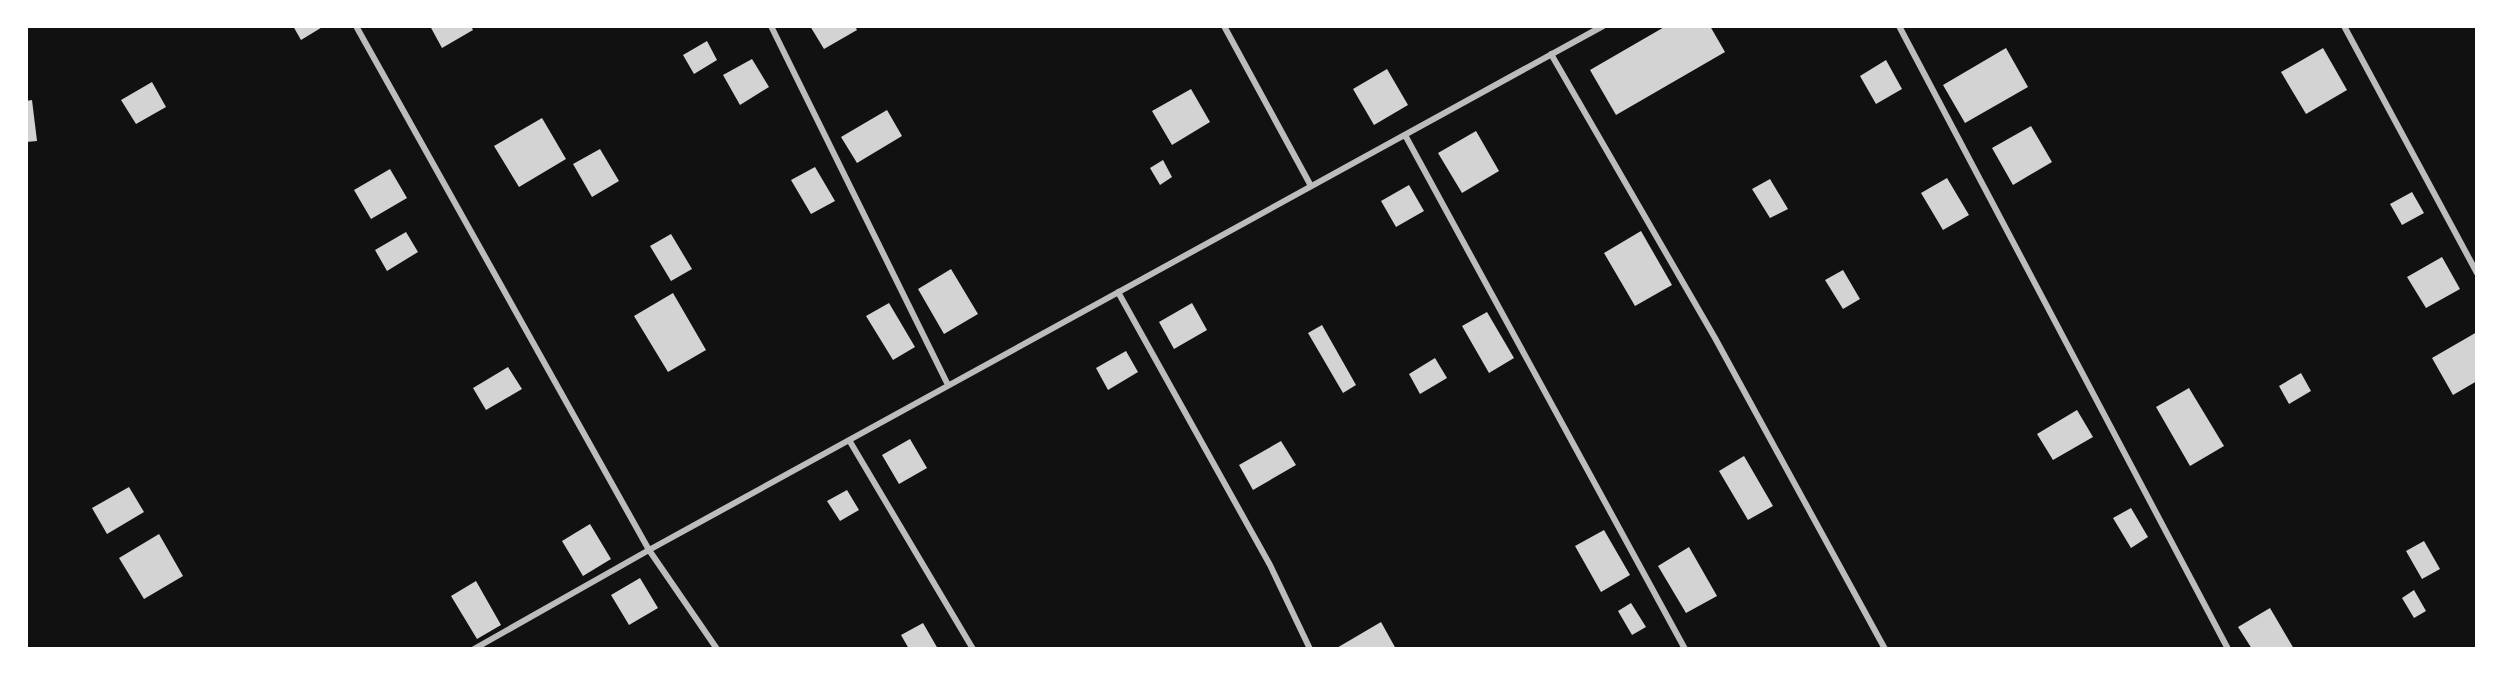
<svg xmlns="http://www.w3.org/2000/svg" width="2503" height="675" font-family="Montserrat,sans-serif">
	<rect width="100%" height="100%" fill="#111"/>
	<path fill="#d3d3d3" d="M 293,26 L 324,26 L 301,40 Z
		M 430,26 L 471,26 L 473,30 L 442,48 Z
		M 810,26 L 855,26 L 857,30 L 824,49 Z
		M 1666,26 L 1710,26 L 1725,52 L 1616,115 L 1590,70 Z
		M 707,41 L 717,60 L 694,74 L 683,55 Z
		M 2006,48 L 2028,87 L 1965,123 L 1943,85 Z
		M 2323,48 L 2347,90 L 2306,114 L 2281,72 Z
		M 752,59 L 769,87 L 740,105 L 723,75 Z
		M 1886,60 L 1902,89 L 1876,104 L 1860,76 Z
		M 1387,69 L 1408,105 L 1374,125 L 1353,89 Z
		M 152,82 L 166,107 L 136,124 L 121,100 Z
		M 1191,89 L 1210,122 L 1172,145 L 1152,111 Z
		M 32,100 L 37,141 L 26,142 L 26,101 Z
		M 887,110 L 902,136 L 857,163 L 841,137 Z
		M 542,118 L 566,159 L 519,187 L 494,146 Z
		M 2031,126 L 2052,162 L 2013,185 L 1992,148 Z
		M 1476,131 L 1499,171 L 1462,193 L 1438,153 Z
		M 600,149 L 619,181 L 592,197 L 573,164 Z
		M 1163,160 L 1172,177 L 1160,185 L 1150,168 Z
		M 815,167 L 835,201 L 811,214 L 791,180 Z
		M 390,169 L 407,198 L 371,219 L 354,190 Z
		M 1947,178 L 1969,215 L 1943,230 L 1921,193 Z
		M 1770,179 L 1788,209 L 1770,218 L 1752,189 Z
		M 1409,185 L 1424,211 L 1396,227 L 1381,201 Z
		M 2412,192 L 2424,213 L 2402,225 L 2390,204 Z
		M 1641,231 L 1672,285 L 1635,306 L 1604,253 Z
		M 406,232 L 418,252 L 387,271 L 375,250 Z
		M 671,234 L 692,269 L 671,281 L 650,246 Z
		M 2442,257 L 2460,289 L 2426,308 L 2407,277 Z
		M 951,269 L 978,314 L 944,334 L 918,289 Z
		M 1843,270 L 1860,299 L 1843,309 L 1825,280 Z
		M 673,293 L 706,350 L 668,372 L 634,316 Z
		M 889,303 L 915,347 L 893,360 L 866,316 Z
		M 1192,303 L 1207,330 L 1174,349 L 1159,322 Z
		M 1487,312 L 1514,358 L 1489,373 L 1462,326 Z
		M 1322,325 L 1356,385 L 1343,393 L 1308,333 Z
		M 2477,332 L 2477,381 L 2453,395 L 2432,358 Z
		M 1126,351 L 1138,372 L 1108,390 L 1096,368 Z
		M 1435,358 L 1447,378 L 1420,394 L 1409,374 Z
		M 508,367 L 522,389 L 486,410 L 473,388 Z
		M 2301,373 L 2311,391 L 2289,404 L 2279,386 Z
		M 2189,388 L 2224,446 L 2190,466 L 2156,407 Z
		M 2077,410 L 2093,437 L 2053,460 L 2037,434 Z
		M 910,439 L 927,468 L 899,484 L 882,455 Z
		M 1281,441 L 1296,465 L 1253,490 L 1239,465 Z
		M 1744,456 L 1773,506 L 1748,520 L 1719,471 Z
		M 129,487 L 144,512 L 107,534 L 92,508 Z
		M 847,490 L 859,510 L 840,521 L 827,501 Z
		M 2131,508 L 2148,537 L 2131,548 L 2113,518 Z
		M 590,524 L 611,559 L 583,576 L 562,541 Z
		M 1604,530 L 1630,575 L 1601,592 L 1575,546 Z
		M 159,534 L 183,576 L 144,599 L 119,558 Z
		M 2424,541 L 2440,569 L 2422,579 L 2406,551 Z
		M 1689,547 L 1717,596 L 1686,613 L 1658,566 Z
		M 640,578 L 658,608 L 629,625 L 611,595 Z
		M 476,581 L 501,625 L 477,639 L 451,596 Z
		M 2414,590 L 2426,611 L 2414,618 L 2402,598 Z
		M 1631,603 L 1646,627 L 1632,635 L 1618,611 Z
		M 2270,608 L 2294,649 L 2252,649 L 2238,627 Z
		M 1381,622 L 1396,649 L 1335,649 Z
		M 923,623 L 938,649 L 909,649 L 901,635 Z"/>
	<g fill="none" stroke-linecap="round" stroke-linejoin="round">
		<path stroke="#bcbcbc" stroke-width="6" d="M 356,26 L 649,550 L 717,649
			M 771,26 L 948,385
			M 1224,26 L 1311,186
			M 1899,26 L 2228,649
			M 2344,26 L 2477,273
			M 1551,54 L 1715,338 L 1885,649
			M 1405,135 L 1685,649
			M 1118,292 L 1270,565 L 1310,649
			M 849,440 L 973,649
			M 474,649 L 649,550 L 1603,26"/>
	</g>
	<rect width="2503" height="675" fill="none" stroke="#ffffff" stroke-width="56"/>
</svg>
